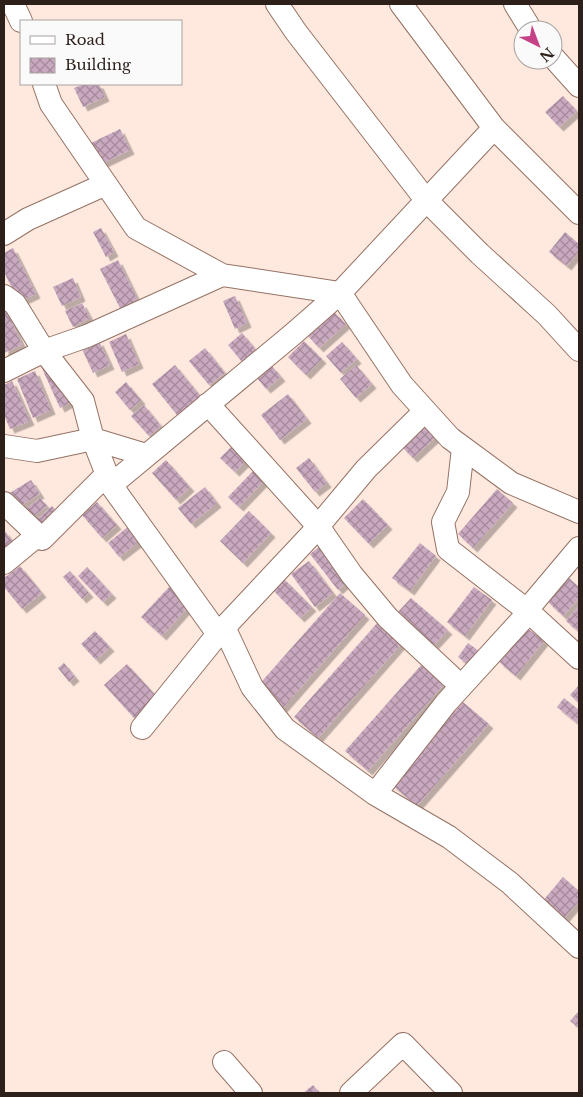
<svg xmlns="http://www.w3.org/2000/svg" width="583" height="1097" font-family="'Libre Baskerville',serif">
	<defs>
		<pattern id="building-cross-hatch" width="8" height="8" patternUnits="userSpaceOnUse" patternTransform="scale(1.25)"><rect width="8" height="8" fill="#c9a9c0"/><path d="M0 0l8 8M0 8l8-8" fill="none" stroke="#a4899b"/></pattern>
		<filter id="shadow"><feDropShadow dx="4.5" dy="4.5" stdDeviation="0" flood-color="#0004"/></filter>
	</defs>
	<rect width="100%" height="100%" fill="#ffe8de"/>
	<path fill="url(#building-cross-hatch)" filter="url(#shadow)" d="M 84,84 L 99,84 L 105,97 L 83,107 L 74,88 Z
		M 563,96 L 577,111 L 559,127 L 545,112 Z
		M 120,129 L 130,150 L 99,165 L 89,144 Z
		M 101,228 L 114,252 L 106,257 L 93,232 Z
		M 565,232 L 579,244 L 579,251 L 567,266 L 549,252 Z
		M 13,248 L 36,294 L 19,302 L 4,272 L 4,253 Z
		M 118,260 L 138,301 L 121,310 L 100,269 Z
		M 73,278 L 81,297 L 62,306 L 53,287 Z
		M 235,296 L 247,323 L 235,329 L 223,301 Z
		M 82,303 L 90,318 L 73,327 L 65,311 Z
		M 7,311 L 22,345 L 4,353 L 4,312 Z
		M 334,312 L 346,324 L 319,348 L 308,336 Z
		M 242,333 L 257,351 L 243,363 L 228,345 Z
		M 126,334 L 139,364 L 122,372 L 109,342 Z
		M 99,341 L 110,365 L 93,373 L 82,349 Z
		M 304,341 L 322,359 L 306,375 L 288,357 Z
		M 342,342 L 357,359 L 341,373 L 326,356 Z
		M 205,348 L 225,373 L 209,385 L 189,361 Z
		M 40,364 L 75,400 L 60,408 Z
		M 175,365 L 201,397 L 177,415 L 152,384 Z
		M 356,365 L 372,384 L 356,398 L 340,379 Z
		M 272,366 L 281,377 L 266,389 L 257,378 Z
		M 35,371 L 51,410 L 33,418 L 17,379 Z
		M 12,381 L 30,421 L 10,429 L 4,415 L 4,385 Z
		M 126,382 L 141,400 L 130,410 L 115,392 Z
		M 288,394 L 307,419 L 280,440 L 261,415 Z
		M 144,405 L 161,426 L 149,436 L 131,416 Z
		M 426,425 L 437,436 L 413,458 L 403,448 Z
		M 231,447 L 246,461 L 235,472 L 220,458 Z
		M 309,458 L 327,483 L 315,492 L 296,468 Z
		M 166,460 L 190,487 L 176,500 L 152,473 Z
		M 253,471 L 264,481 L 239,507 L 228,497 Z
		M 31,480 L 40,494 L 17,508 L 8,494 Z
		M 205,487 L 217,503 L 191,524 L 178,508 Z
		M 497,489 L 513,503 L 473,548 L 458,534 Z
		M 40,498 L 47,506 L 26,522 L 20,514 Z
		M 363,499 L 388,525 L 369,544 L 344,518 Z
		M 97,502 L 117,525 L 102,538 L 82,515 Z
		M 52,506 L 58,513 L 36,532 L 30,526 Z
		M 249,511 L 271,533 L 243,563 L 220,541 Z
		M 130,525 L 141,540 L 119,557 L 108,543 Z
		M 4,530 L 16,546 L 4,555 Z
		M 420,543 L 436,556 L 410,591 L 392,578 Z
		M 319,547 L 347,582 L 338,590 L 310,554 Z
		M 309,561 L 333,593 L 315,607 L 291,574 Z
		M 20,566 L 42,593 L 22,609 L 4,587 L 4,578 Z
		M 87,567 L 112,594 L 103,602 L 78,576 Z
		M 70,571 L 89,593 L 82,599 L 63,577 Z
		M 569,578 L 579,587 L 579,598 L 563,616 L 548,602 Z
		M 284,579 L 312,607 L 300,618 L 273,590 Z
		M 170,586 L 190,605 L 162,636 L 141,617 Z
		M 474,587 L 492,600 L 465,636 L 447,622 Z
		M 340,593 L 365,615 L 281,710 L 256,688 Z
		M 411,598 L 448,630 L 433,646 L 396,614 Z
		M 579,606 L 579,632 L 566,621 Z
		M 379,621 L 403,642 L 318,738 L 294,717 Z
		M 527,628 L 544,641 L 516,676 L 499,662 Z
		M 95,631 L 110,647 L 96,660 L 81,644 Z
		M 468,643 L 483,654 L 472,668 L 458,657 Z
		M 64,663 L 75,677 L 69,682 L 58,668 Z
		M 423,663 L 445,683 L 368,771 L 345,751 Z
		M 127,664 L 159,699 L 136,720 L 104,685 Z
		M 579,685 L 579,703 L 570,695 Z
		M 564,698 L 579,710 L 577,723 L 557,707 Z
		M 463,702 L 489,724 L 417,806 L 391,784 Z
		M 563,877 L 579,891 L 579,901 L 562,921 L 541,903 Z
		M 579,1011 L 579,1028 L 570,1021 Z
		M 313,1085 L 320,1093 L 303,1093 Z"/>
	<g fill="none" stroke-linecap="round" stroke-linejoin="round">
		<g stroke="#947264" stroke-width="24">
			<path id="minor" d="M 13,4 L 21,21
				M 277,4 L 296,32 L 426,200 L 480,254 L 547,315 L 579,350
				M 401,4 L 494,128 L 579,213
				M 515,4 L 531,30
				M 553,57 L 579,86
				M 44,84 L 51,104 L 136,228 L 222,275 L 340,293 L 402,385 L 450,438 L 511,483 L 579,512
				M 4,234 L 28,219 L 106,184
				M 4,296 L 15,304 L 44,351 L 4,371
				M 208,404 L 318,526 L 352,575 L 388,618 L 461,686
				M 4,446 L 37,451 L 93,439 L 111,485
				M 463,448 L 458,492 L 443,522 L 448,549 L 529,612 L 579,658
				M 146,455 L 93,439 L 83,401 L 44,351 L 87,336 L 222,275
				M 4,503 L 42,539 L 107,474
				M 4,563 L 38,535
				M 526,611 L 579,548
				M 224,627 L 252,687 L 285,729 L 375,794 L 449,837 L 510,883 L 579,947
				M 218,634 L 111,485 L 292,335 L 340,293 L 494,128
				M 142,728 L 218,634 L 310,536 L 366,469 L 425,411
				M 375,794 L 446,703 L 529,612
				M 224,1062 L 251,1093
				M 351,1093 L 403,1044 L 451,1093"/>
		</g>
		<use href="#minor" stroke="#fff" stroke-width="22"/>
	</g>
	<rect width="583" height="1097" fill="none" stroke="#2d1f1a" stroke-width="10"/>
	<rect x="20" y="20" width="162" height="65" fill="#fafafa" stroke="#a8a2a0"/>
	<rect x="30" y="36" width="25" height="8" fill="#ffffff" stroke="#a8a2a0"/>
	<text x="65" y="45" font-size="15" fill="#2d1f1a">Road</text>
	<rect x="30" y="58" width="25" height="15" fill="url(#building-cross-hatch)" stroke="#a8a2a0"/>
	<text x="65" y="70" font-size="15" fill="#2d1f1a">Building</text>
	<g transform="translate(538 45) rotate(138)"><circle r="24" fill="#fafafa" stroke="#a8a2a0"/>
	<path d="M0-4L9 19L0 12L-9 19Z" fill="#c64286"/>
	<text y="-8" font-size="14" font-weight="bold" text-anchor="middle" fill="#2d1f1a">N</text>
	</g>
</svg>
